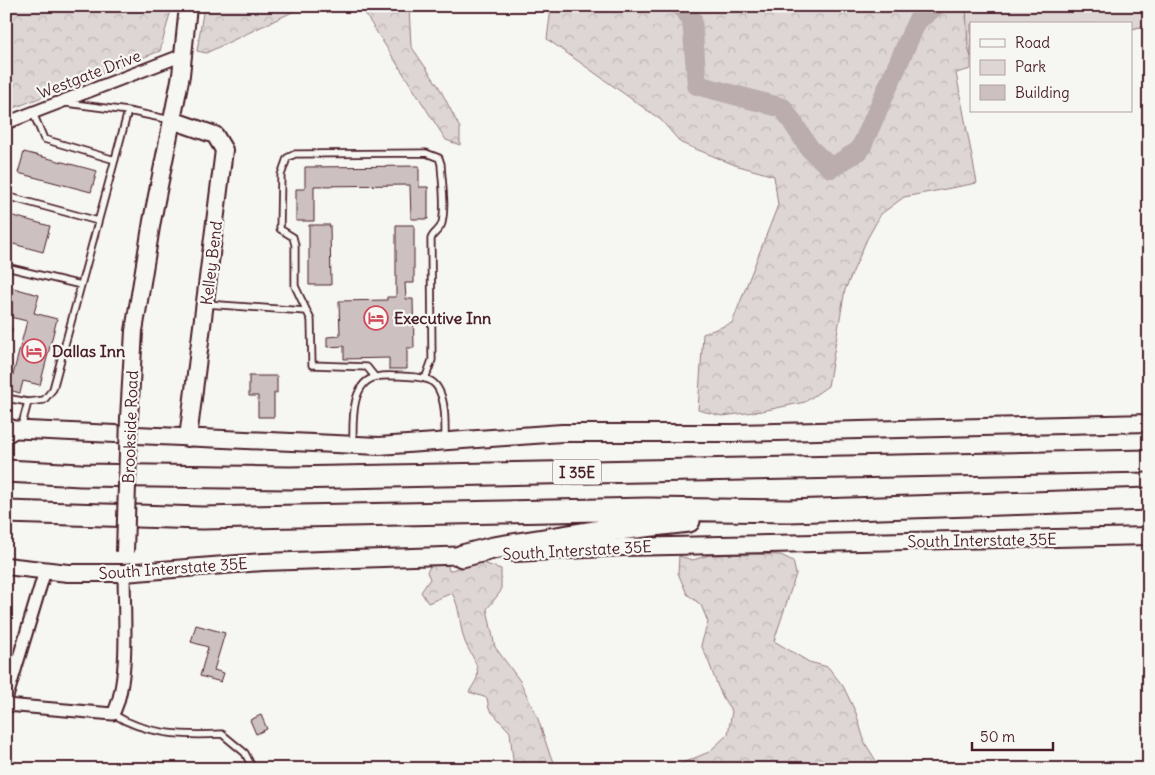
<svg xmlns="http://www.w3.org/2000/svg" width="1155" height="775" font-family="Delius,sans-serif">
	<defs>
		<pattern id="forest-crowns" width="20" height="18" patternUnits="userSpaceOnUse" patternTransform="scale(1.25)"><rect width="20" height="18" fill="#ddd6d5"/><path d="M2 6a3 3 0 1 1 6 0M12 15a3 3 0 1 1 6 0" fill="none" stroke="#bfb7b7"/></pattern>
	</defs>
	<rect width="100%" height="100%" fill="#f6f6f2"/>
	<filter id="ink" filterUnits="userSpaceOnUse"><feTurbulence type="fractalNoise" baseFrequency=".02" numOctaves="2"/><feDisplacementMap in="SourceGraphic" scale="10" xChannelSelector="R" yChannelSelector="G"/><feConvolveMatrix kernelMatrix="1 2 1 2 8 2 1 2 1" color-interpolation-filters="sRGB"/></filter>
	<g filter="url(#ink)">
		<path fill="url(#forest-crowns)" stroke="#947a80" d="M 6,6 L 172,6 L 160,51 L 6,111 Z
			M 204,6 L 305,6 L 206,53 L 197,51 Z
			M 360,6 L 409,7 L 411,46 L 439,87 L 460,128 L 460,145 L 446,140 Z
			M 546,6 L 1149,6 L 1149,25 L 1131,29 L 1131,24 L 971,24 L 971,69 L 956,73 L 977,183 L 904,197 L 881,214 L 867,239 L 845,290 L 828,386 L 805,402 L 762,411 L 722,416 L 698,410 L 703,334 L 732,323 L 778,205 L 774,176 L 735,165 L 681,143 L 661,120 L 547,39 L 551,8 Z
			M 754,554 L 781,555 L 793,561 L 796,574 L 774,641 L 809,662 L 828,667 L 843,686 L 856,713 L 865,743 L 881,769 L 668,769 L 709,752 L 728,734 L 732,711 C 716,692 713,667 701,645 L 708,622 L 701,605 L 687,594 L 678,573 L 679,556 L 693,560 L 709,555 Z
			M 433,561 L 447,562 L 449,571 L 477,561 L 501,569 L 501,591 L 487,609 L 495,647 L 520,681 L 538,719 L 550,755 L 559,769 L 514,769 L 510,732 L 489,709 L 487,698 L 469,692 C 471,688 475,683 477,678 C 480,664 470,654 465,642 C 459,626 461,609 452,593 L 428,603 L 421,592 L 430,579 L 427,572 Z"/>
		<path fill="#ddd6d5" stroke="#947a80" d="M 966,6 L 1149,6 L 1149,25 L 1131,29 L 1131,24 L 971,24 L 971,57 L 968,47 Z"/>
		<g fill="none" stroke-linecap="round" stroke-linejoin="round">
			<path stroke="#bbadae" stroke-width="20" d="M 680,6 L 692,19 L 697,85 L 783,108 L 810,149 L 831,168 L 860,150 L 917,21 L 936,6"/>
		</g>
		<path fill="#ccc1c0" stroke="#4a1f2b" d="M 24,152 L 97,171 L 91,192 L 18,173 Z
			M 419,166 L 419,187 L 428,187 L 428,219 L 411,219 L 410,185 L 314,186 L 314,221 L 296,221 L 296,189 L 305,189 L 305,167 Z
			M 6,214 L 50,226 L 43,252 L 6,242 Z
			M 309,225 L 330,225 L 331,285 L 309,285 Z
			M 396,225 L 414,225 L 414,283 L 405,283 L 406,299 L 413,299 L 414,348 L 407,348 L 407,369 L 389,369 L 389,358 L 344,359 L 344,346 L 327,347 L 327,337 L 340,336 L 339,301 L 387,300 L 387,297 L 396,297 Z
			M 6,286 L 39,295 L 34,313 L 57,319 L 40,385 L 23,381 L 20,393 L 9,390 L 27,321 L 6,316 Z
			M 249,376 L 277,376 L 277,393 L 274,393 L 274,417 L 258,417 L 258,396 L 249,396 Z
			M 196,625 L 225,633 L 214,670 L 224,673 L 221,682 L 200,676 L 208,647 L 191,642 Z
			M 261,715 L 267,729 L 256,734 L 250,720 Z"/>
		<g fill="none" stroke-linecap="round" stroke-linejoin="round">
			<g stroke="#4a1f2b" stroke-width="9">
				<path id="lane" d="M 66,103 L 128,111
					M 33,113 L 44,139 L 115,160
					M 6,196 L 98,221
					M 6,267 L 81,285
					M 206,304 L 306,311
					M 6,329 L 8,330 L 6,337
					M 375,377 L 367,367 L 312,365 L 311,320 L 295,286 L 295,245 L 293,237 L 280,229 L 281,175 L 287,158 L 295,154 L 426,153 L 439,158 L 441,164 C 442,183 446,205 442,223 C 440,231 433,232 431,239 L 432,360 L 425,379
					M 6,398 L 28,402
					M 21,428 L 28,402 L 44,400 L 53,389 L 128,111 L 171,120
					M 353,444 C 353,424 350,381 377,377 C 384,375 393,376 400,376 C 410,377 423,376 431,381 C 447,391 445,423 445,439
					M 113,714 C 146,735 184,736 222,734 L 245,753 L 253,769"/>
			</g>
			<g stroke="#4a1f2b" stroke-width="15">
				<path id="street" d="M 6,123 L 183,55
					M 6,700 L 45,571
					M 6,705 L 113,714 C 130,682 124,611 124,573"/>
			</g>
			<g stroke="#4a1f2b" stroke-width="20">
				<path id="secondary" d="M 172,120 L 215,135 L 224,150 L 188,438
					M 129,418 L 134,331 L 152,221 L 181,75 L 188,6
					M 6,429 L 379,446 L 562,433 L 734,433 L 1149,423
					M 515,553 L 622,547 L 1149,536
					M 6,566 L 68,573 L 124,573 L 263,562 L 473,555"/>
			</g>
			<g stroke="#4a1f2b" stroke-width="25">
				<path id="highway" d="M 6,430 L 9,430
					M 6,471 L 81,475 L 290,478 L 1149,461
					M 6,512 L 202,518 L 648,509 L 789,511 L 1149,499
					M 462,556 L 493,548 L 600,531 L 689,521"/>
			</g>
			<use href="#lane" stroke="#f6f6f2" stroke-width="5.5"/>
			<use href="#street" stroke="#f6f6f2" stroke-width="11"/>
			<use href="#secondary" stroke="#f6f6f2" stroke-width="16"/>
			<use href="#highway" stroke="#f6f6f2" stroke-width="21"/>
			<g stroke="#4a1f2b" stroke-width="20" stroke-linecap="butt">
				<path id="secondary-bridge" d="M 125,552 L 129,418"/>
			</g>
			<use href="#secondary-bridge" stroke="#f6f6f2" stroke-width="16"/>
		</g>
	</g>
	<defs>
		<g id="hotel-ring" transform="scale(1.25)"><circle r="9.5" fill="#f6f6f2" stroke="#d1495b" stroke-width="1.5"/><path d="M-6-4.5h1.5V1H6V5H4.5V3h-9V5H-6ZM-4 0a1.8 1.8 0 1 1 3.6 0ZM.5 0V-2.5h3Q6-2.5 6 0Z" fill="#d1495b"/></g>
	</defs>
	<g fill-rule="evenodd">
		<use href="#hotel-ring" x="376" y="318"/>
		<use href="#hotel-ring" x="34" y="351"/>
	</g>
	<g text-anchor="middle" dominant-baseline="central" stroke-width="4.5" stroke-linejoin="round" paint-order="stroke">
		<rect fill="#f6f6f2" stroke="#7e6067" stroke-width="1" x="553" y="459.5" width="48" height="25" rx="4"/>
		<g font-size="15" font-weight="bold" fill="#4a1f2b">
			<text x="577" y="472">I 35E</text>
		</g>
		<g font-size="16" fill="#4a1f2b" stroke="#f6f6f2">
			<text transform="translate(89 74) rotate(-21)">Westgate Drive</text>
			<text transform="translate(211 263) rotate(-83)">Kelley Bend</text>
			<text transform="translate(130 427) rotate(-88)">Brookside Road</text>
			<text transform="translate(982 540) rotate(-1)">South Interstate 35E</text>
			<text transform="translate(577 550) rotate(-3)">South Interstate 35E</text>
			<text transform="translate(173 568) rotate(-4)">South Interstate 35E</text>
		</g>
		<g font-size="16" font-weight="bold" fill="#4a1f2b" stroke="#f6f6f2" text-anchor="start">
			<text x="394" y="318">Executive Inn</text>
			<text x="52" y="351">Dallas Inn</text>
		</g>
	</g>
	<rect width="1155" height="775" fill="none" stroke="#f6f6f2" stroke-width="25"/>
	<rect x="12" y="12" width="1130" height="750" fill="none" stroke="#4a1f2b" stroke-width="2" filter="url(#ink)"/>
	<rect x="970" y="22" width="162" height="90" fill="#f6f6f2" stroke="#b1a0a2"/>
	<rect x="980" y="39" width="25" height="8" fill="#f6f6f2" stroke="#b1a0a2"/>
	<text x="1015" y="48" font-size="15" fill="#4a1f2b">Road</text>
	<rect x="980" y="60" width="25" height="15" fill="#ddd6d5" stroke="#b1a0a2"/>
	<text x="1015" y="72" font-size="15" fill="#4a1f2b">Park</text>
	<rect x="980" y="85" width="25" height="15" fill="#ccc1c0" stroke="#b1a0a2"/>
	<text x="1015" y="98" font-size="15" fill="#4a1f2b">Building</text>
	<path d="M972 742v8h81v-8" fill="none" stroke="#4a1f2b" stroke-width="2.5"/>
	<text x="980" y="742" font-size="15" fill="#4a1f2b" stroke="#f6f6f2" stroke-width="4" paint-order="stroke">50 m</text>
</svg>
